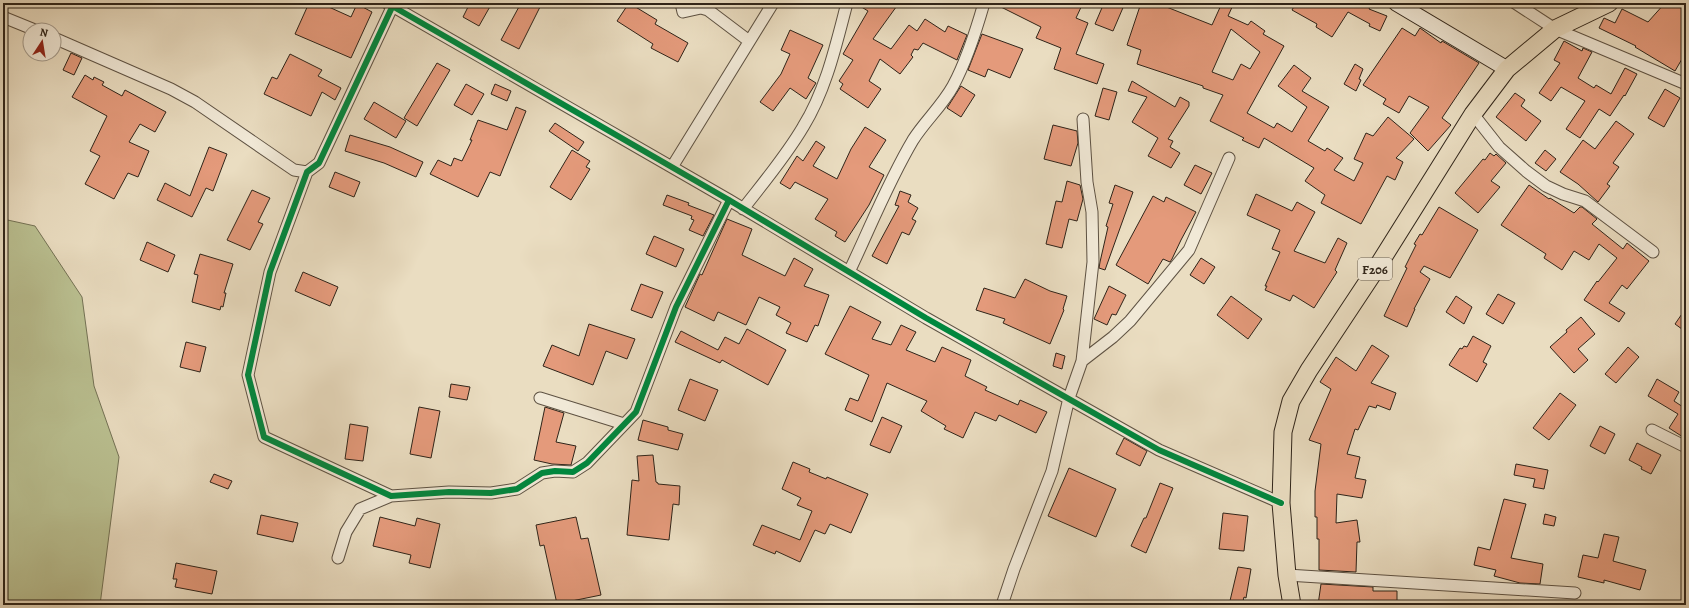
<svg xmlns="http://www.w3.org/2000/svg" width="1689" height="608" font-family="Alegreya,serif">
	<rect width="100%" height="100%" fill="#eaddc1"/>
	<filter id="stains"><feTurbulence type="fractalNoise" baseFrequency=".005" numOctaves="4"/><feColorMatrix values="0 0 0 0 .2 0 0 0 0 .09 0 0 0 0 .02 0 0 0 .5 -.17"/></filter>
	<radialGradient id="worn" r=".72"><stop offset=".6" stop-color="#630" stop-opacity="0"/><stop offset="1" stop-color="#630" stop-opacity=".3"/></radialGradient>
	<path fill="#bac091" stroke="#747255" d="M 3,219 L 35,226 L 82,297 L 94,386 L 119,457 L 100,605 L 3,605 Z"/>
	<path fill="#e49a7b" stroke="#2f2419" fill-rule="evenodd" d="M 309,3 L 320,3 L 351,17 L 357,4 L 372,12 L 351,58 L 295,34 Z
		M 470,3 L 492,3 L 479,26 L 463,17 Z
		M 521,3 L 542,3 L 519,49 L 501,40 Z
		M 629,3 L 657,20 L 655,24 L 688,43 L 678,62 L 651,48 L 653,44 L 617,21 Z
		M 855,3 L 899,3 L 873,39 L 891,49 L 909,25 L 917,31 L 925,19 L 945,32 L 948,26 L 967,35 L 957,60 L 923,43 L 918,50 L 914,49 L 911,55 L 913,57 L 900,74 L 880,59 L 869,81 L 881,89 L 868,108 L 840,89 L 843,84 L 839,81 L 853,60 L 843,54 L 868,11 Z
		M 993,3 L 1083,3 L 1076,18 L 1088,23 L 1076,54 L 1104,64 L 1097,84 L 1054,69 L 1061,48 L 1036,38 L 1041,27 Z
		M 1104,3 L 1125,3 L 1113,31 L 1095,24 Z
		M 1141,3 L 1165,3 L 1164,6 L 1212,25 L 1222,3 L 1234,3 L 1228,16 L 1248,25 L 1251,21 L 1265,31 L 1263,34 L 1284,46 L 1247,113 L 1274,128 L 1277,123 L 1292,132 L 1307,107 L 1278,86 L 1294,65 L 1311,78 L 1302,91 L 1329,107 L 1308,141 L 1325,151 L 1327,148 L 1343,158 L 1334,170 L 1354,181 L 1363,163 L 1354,159 L 1366,133 L 1373,136 L 1388,117 L 1414,139 L 1396,158 L 1403,162 L 1395,180 L 1387,176 L 1361,224 L 1321,203 L 1325,195 L 1305,181 L 1314,168 L 1264,138 L 1259,148 L 1242,140 L 1244,138 L 1210,121 L 1223,95 L 1203,88 L 1203,86 L 1137,64 L 1141,50 L 1127,45 ZM 1231,29 L 1260,52 L 1250,69 L 1241,64 L 1233,80 L 1212,72 Z
		M 1296,3 L 1372,3 L 1369,9 L 1387,16 L 1380,31 L 1369,26 L 1370,24 L 1348,12 L 1332,37 L 1316,27 L 1317,24 L 1292,10 Z
		M 1665,3 L 1686,3 L 1686,52 L 1675,71 L 1635,47 L 1636,46 L 1599,28 L 1604,18 L 1615,23 L 1622,9 L 1648,22 Z
		M 1402,28 L 1415,36 L 1420,28 L 1441,43 L 1442,41 L 1479,63 L 1442,118 L 1451,125 L 1428,151 L 1410,133 L 1429,107 L 1409,96 L 1399,113 L 1383,104 L 1386,99 L 1363,85 Z
		M 790,30 L 823,45 L 808,78 L 816,83 L 806,99 L 790,88 L 773,111 L 760,102 L 781,74 L 790,54 L 781,50 Z
		M 982,34 L 1023,49 L 1010,78 L 988,69 L 985,77 L 968,70 Z
		M 1564,41 L 1582,51 L 1583,48 L 1592,52 L 1578,78 L 1594,88 L 1596,85 L 1611,94 L 1625,68 L 1637,74 L 1625,96 L 1624,95 L 1610,116 L 1599,109 L 1580,138 L 1566,129 L 1585,101 L 1561,87 L 1551,101 L 1539,93 L 1560,63 L 1554,60 Z
		M 71,53 L 82,58 L 74,75 L 63,70 Z
		M 290,54 L 322,70 L 318,76 L 341,88 L 335,100 L 322,92 L 311,116 L 264,94 L 272,77 L 277,79 Z
		M 437,63 L 450,70 L 417,126 L 404,118 Z
		M 1355,64 L 1363,69 L 1359,79 L 1361,80 L 1356,91 L 1344,84 Z
		M 85,75 L 93,80 L 94,77 L 104,82 L 102,85 L 122,96 L 125,90 L 166,112 L 155,132 L 140,124 L 129,142 L 149,151 L 138,177 L 128,173 L 114,199 L 85,184 L 100,156 L 90,151 L 107,116 L 72,97 Z
		M 1132,81 L 1175,107 L 1180,97 L 1189,102 L 1189,106 L 1168,139 L 1173,141 L 1170,147 L 1180,153 L 1171,168 L 1148,156 L 1158,138 L 1132,122 L 1147,97 L 1128,91 Z
		M 466,84 L 484,94 L 472,115 L 454,105 Z
		M 495,84 L 511,91 L 507,101 L 491,94 Z
		M 961,86 L 975,95 L 961,117 L 947,108 Z
		M 1103,88 L 1117,92 L 1109,120 L 1095,116 Z
		M 1665,89 L 1680,98 L 1664,127 L 1648,118 Z
		M 1515,93 L 1525,100 L 1521,106 L 1541,121 L 1526,141 L 1496,117 Z
		M 374,102 L 406,121 L 396,138 L 364,119 Z
		M 516,107 L 526,111 L 500,176 L 490,172 L 478,197 L 430,174 L 438,160 L 451,166 L 454,158 L 462,161 L 472,140 L 470,140 L 478,120 L 507,130 Z
		M 1616,121 L 1634,134 L 1613,163 L 1619,167 L 1607,184 L 1610,186 L 1598,202 L 1578,184 L 1560,172 L 1583,140 L 1595,149 Z
		M 555,123 L 584,142 L 578,151 L 549,131 Z
		M 1053,125 L 1077,131 L 1078,143 L 1071,166 L 1044,159 Z
		M 865,127 L 886,140 L 869,167 L 884,175 L 869,205 L 845,242 L 835,236 L 837,232 L 815,219 L 828,199 L 795,182 L 790,189 L 780,183 L 797,156 L 803,161 L 816,141 L 825,147 L 813,166 L 837,179 L 851,149 Z
		M 350,135 L 390,147 L 423,162 L 416,177 L 384,163 L 345,151 Z
		M 209,147 L 227,154 L 213,191 L 206,188 L 192,217 L 157,200 L 165,183 L 190,196 Z
		M 572,150 L 590,161 L 586,167 L 590,169 L 571,200 L 550,187 Z
		M 1545,150 L 1556,159 L 1546,171 L 1535,163 Z
		M 1490,153 L 1494,156 L 1496,154 L 1506,163 L 1491,181 L 1500,187 L 1478,213 L 1455,193 L 1483,159 L 1485,160 Z
		M 1195,165 L 1212,173 L 1201,194 L 1184,185 Z
		M 335,172 L 360,182 L 354,197 L 329,187 Z
		M 1067,181 L 1080,185 L 1083,199 L 1077,221 L 1069,219 L 1062,248 L 1046,244 L 1056,201 L 1062,202 Z
		M 1115,185 L 1133,192 L 1105,270 L 1099,268 L 1100,262 L 1108,227 L 1106,226 L 1113,204 L 1109,203 Z
		M 1529,185 L 1549,199 L 1550,198 L 1574,213 L 1580,207 L 1582,207 L 1597,219 L 1592,224 L 1623,249 L 1627,243 L 1649,261 L 1627,289 L 1622,285 L 1609,303 L 1625,313 L 1619,322 L 1584,300 L 1597,281 L 1598,282 L 1617,258 L 1599,244 L 1589,260 L 1574,251 L 1562,270 L 1544,258 L 1546,254 L 1501,225 Z
		M 252,190 L 270,198 L 258,222 L 263,224 L 250,250 L 227,240 Z
		M 900,191 L 911,195 L 908,202 L 918,208 L 912,219 L 916,221 L 909,235 L 902,232 L 887,264 L 872,256 L 899,206 L 895,205 Z
		M 1256,194 L 1292,211 L 1297,202 L 1315,212 L 1294,251 L 1325,263 L 1338,238 L 1347,243 L 1335,270 L 1337,272 L 1314,308 L 1293,295 L 1290,301 L 1265,290 L 1267,286 L 1265,286 L 1280,252 L 1272,249 L 1280,230 L 1247,215 Z
		M 667,195 L 689,203 L 688,205 L 714,215 L 703,236 L 689,230 L 694,220 L 691,219 L 692,216 L 663,205 Z
		M 1153,196 L 1164,202 L 1166,197 L 1196,212 L 1181,240 L 1172,259 L 1170,262 L 1163,259 L 1148,284 L 1116,265 Z
		M 1439,207 L 1478,230 L 1450,278 L 1424,266 L 1420,272 L 1430,279 L 1414,309 L 1415,309 L 1407,327 L 1384,316 L 1407,268 L 1405,267 L 1416,245 L 1414,244 L 1420,234 L 1422,235 Z
		M 727,219 L 752,229 L 742,255 L 785,276 L 794,258 L 813,269 L 804,286 L 829,295 L 818,326 L 815,325 L 807,342 L 786,333 L 791,323 L 776,315 L 780,307 L 759,297 L 746,325 L 718,312 L 714,321 L 685,307 L 700,274 L 702,275 Z
		M 654,236 L 684,249 L 676,267 L 646,254 Z
		M 147,242 L 175,255 L 168,272 L 140,260 Z
		M 200,254 L 233,264 L 224,293 L 226,293 L 223,307 L 221,306 L 220,310 L 192,302 L 198,275 L 194,274 Z
		M 1201,258 L 1215,267 L 1204,284 L 1190,275 Z
		M 303,272 L 338,287 L 330,306 L 295,291 Z
		M 1025,279 L 1050,291 L 1067,296 L 1063,309 L 1064,310 L 1050,344 L 1003,323 L 1005,319 L 976,310 L 984,288 L 1015,298 Z
		M 641,284 L 663,292 L 652,318 L 631,310 Z
		M 1109,286 L 1126,295 L 1116,315 L 1112,314 L 1107,325 L 1094,319 Z
		M 1498,294 L 1515,303 L 1503,324 L 1486,314 Z
		M 1231,296 L 1262,319 L 1248,339 L 1217,315 Z
		M 1456,296 L 1472,307 L 1464,324 L 1446,312 Z
		M 850,306 L 881,322 L 872,339 L 891,345 L 901,325 L 916,332 L 906,350 L 935,362 L 942,347 L 971,360 L 965,376 L 987,387 L 985,390 L 1018,405 L 1020,400 L 1047,412 L 1036,433 L 999,415 L 996,421 L 975,412 L 963,438 L 944,429 L 946,426 L 921,411 L 927,401 L 887,383 L 872,422 L 845,410 L 850,398 L 858,401 L 869,375 L 825,354 Z
		M 1686,308 L 1686,332 L 1675,324 Z
		M 1581,317 L 1595,334 L 1578,349 L 1588,360 L 1574,373 L 1550,347 L 1567,332 L 1566,330 Z
		M 589,324 L 635,339 L 627,359 L 606,351 L 593,385 L 543,366 L 552,345 L 579,356 Z
		M 747,329 L 786,350 L 768,385 L 722,360 L 720,363 L 675,342 L 681,331 L 718,350 L 725,337 L 739,344 Z
		M 1473,336 L 1491,346 L 1483,362 L 1487,364 L 1477,382 L 1449,365 L 1460,348 L 1462,349 L 1464,346 L 1467,347 Z
		M 186,342 L 206,347 L 200,372 L 180,367 Z
		M 1372,345 L 1389,356 L 1371,383 L 1396,393 L 1390,410 L 1377,405 L 1376,408 L 1369,406 L 1358,430 L 1355,429 L 1347,454 L 1360,457 L 1355,478 L 1366,480 L 1362,498 L 1337,494 L 1336,523 L 1357,520 L 1360,542 L 1357,542 L 1356,572 L 1319,570 L 1319,539 L 1317,539 L 1317,517 L 1315,517 L 1315,491 L 1321,444 L 1309,440 L 1331,389 L 1320,382 L 1336,357 L 1356,371 Z
		M 1628,347 L 1639,357 L 1616,383 L 1605,374 Z
		M 1056,353 L 1065,356 L 1062,369 L 1053,366 Z
		M 690,379 L 718,390 L 705,421 L 678,410 Z
		M 1657,379 L 1679,392 L 1674,401 L 1683,407 L 1686,402 L 1686,439 L 1669,428 L 1678,414 L 1648,396 Z
		M 451,384 L 470,387 L 467,400 L 449,397 Z
		M 1560,393 L 1576,405 L 1549,440 L 1533,428 Z
		M 419,407 L 440,411 L 431,458 L 410,454 Z
		M 545,407 L 564,413 L 556,442 L 576,446 L 571,465 L 552,464 L 534,460 Z
		M 882,417 L 902,426 L 890,453 L 870,445 Z
		M 643,420 L 668,427 L 668,430 L 683,434 L 678,450 L 638,440 Z
		M 350,424 L 368,427 L 363,461 L 345,459 Z
		M 1600,426 L 1615,434 L 1605,454 L 1590,446 Z
		M 1124,438 L 1147,451 L 1140,466 L 1116,454 Z
		M 1637,443 L 1661,455 L 1651,474 L 1641,469 L 1642,467 L 1629,460 Z
		M 653,455 L 656,482 L 658,483 L 658,484 L 680,486 L 679,505 L 673,504 L 669,540 L 627,535 L 632,480 L 639,481 L 637,456 Z
		M 793,462 L 810,469 L 809,472 L 826,479 L 827,477 L 868,494 L 851,533 L 830,524 L 825,534 L 815,530 L 800,562 L 776,551 L 775,554 L 753,545 L 762,525 L 800,540 L 812,511 L 797,505 L 801,498 L 782,489 Z
		M 1516,464 L 1548,470 L 1544,489 L 1533,487 L 1535,479 L 1514,475 Z
		M 1069,468 L 1116,489 L 1096,537 L 1048,516 Z
		M 214,474 L 232,481 L 228,489 L 210,482 Z
		M 1160,483 L 1173,488 L 1146,553 L 1131,546 L 1144,518 L 1146,518 Z
		M 1504,499 L 1526,504 L 1511,558 L 1543,564 L 1540,584 L 1520,583 L 1494,576 L 1496,570 L 1474,565 L 1478,547 L 1490,550 Z
		M 1223,513 L 1248,516 L 1244,551 L 1219,549 Z
		M 1545,514 L 1556,517 L 1554,526 L 1543,524 Z
		M 261,515 L 298,523 L 293,542 L 257,534 Z
		M 380,517 L 415,526 L 417,518 L 440,524 L 430,568 L 409,563 L 411,555 L 373,546 Z
		M 576,517 L 581,539 L 588,538 L 601,595 L 557,604 L 544,545 L 540,546 L 536,525 Z
		M 1604,534 L 1619,537 L 1613,561 L 1646,570 L 1640,590 L 1604,580 L 1604,583 L 1578,577 L 1583,555 L 1598,558 Z
		M 176,563 L 217,571 L 212,594 L 175,587 L 177,579 L 173,579 Z
		M 1238,567 L 1251,569 L 1246,598 L 1244,597 L 1242,605 L 1229,605 Z
		M 1321,584 L 1373,587 L 1373,591 L 1397,591 L 1397,605 L 1318,605 Z"/>
	<g fill="none" stroke-linecap="round" stroke-linejoin="round">
		<g stroke="#5e5243" stroke-width="13">
			<path id="minor" d="M 387,3 L 729,200 L 926,318 L 1159,450 L 1281,503
				M 394,3 L 319,163 L 307,172 L 270,272 L 248,375 L 264,437 L 391,496 L 449,492 L 491,493 L 517,489 L 542,473 L 555,471 L 573,472 L 587,463 L 636,412 L 676,307 L 729,200
				M 681,3 L 683,12 L 701,8 L 708,10 L 749,41
				M 1515,3 L 1555,29 L 1686,84
				M 3,17 L 35,30
				M 54,38 L 171,89 L 195,102 L 294,170 L 307,172
				M 1473,114 L 1499,147 L 1526,171 L 1546,186 L 1563,194 L 1585,201 L 1653,252
				M 672,167 L 773,3
				M 743,209 C 764,182 786,156 803,127 C 826,90 836,45 847,3
				M 849,272 C 870,228 888,182 913,140 C 925,121 942,106 953,86 C 967,60 976,31 984,3
				M 1082,361 L 1113,337 L 1130,321 L 1189,250 L 1229,158
				M 540,398 L 624,424
				M 1652,430 L 1686,447
				M 338,558 L 346,532 L 360,509 L 391,496
				M 1287,575 L 1575,593
				M 1002,605 L 1014,569 L 1052,471 L 1069,398 L 1082,361 L 1093,262 L 1092,212 L 1087,182 L 1083,119"/>
		</g>
		<g stroke="#2f2419" stroke-width="17">
			<path id="secondary" d="M 1396,3 L 1507,69"/>
		</g>
		<g stroke="#2f2419" stroke-width="19">
			<path id="primary" d="M 1292,605 L 1287,575 L 1281,503 L 1283,432 L 1291,401 L 1309,370 L 1374,272 L 1473,114 L 1507,69 L 1555,29 L 1609,3"/>
		</g>
		<use href="#minor" stroke="#f1e9d7" stroke-width="11"/>
		<use href="#secondary" stroke="#f1e9d7" stroke-width="15"/>
		<use href="#primary" stroke="#eaddc1" stroke-width="17"/>
		<g stroke="#f1e9d7" stroke-width="8">
			<path id="cycleway" d="M 387,3 L 729,200 L 926,318 L 1159,450 L 1281,503
				M 394,3 L 319,163 L 307,172 L 270,272 L 248,375 L 264,437 L 391,496 L 449,492 L 491,493 L 517,489 L 542,473 L 555,471 L 573,472 L 587,463 L 636,412 L 676,307 L 729,200"/>
		</g>
		<use href="#cycleway" stroke="#00873e" stroke-width="6"/>
	</g>
	<g text-anchor="middle" dominant-baseline="central" stroke-width="4" stroke-linejoin="round" paint-order="stroke">
		<rect fill="#f1e9d7" stroke="#695f52" stroke-width="1" x="1358" y="258" width="34" height="22" rx="3"/>
		<g font-size="13" font-weight="bold" fill="#2f2419">
			<text x="1375" y="269">F206</text>
		</g>
	</g>
	<rect width="1689" height="608" fill="none" stroke="#eaddc1" stroke-width="16"/>
	<rect x="4" y="4" width="1681" height="600" fill="none" stroke="#2f2419" stroke-width="2"/>
	<rect x="8" y="8" width="1673" height="592" fill="none" stroke="#2f2419"/>
	<g transform="translate(42 42) rotate(12)"><circle r="19" fill="#f1e9d7" stroke="#a39a8b"/>
	<path d="M0-3L7 15L0 10L-7 15Z" fill="#8f2418"/>
	<text y="-6" font-size="11" font-weight="bold" text-anchor="middle" fill="#2f2419">N</text>
	</g>
	<rect width="100%" height="100%" filter="url(#stains)"/>
	<rect width="100%" height="100%" fill="url(#worn)"/>
</svg>
